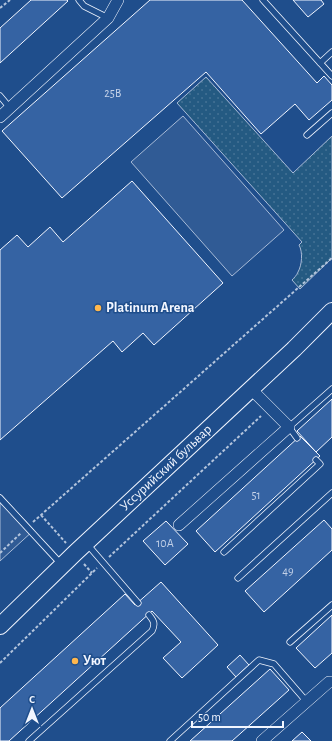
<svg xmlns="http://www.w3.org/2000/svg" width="332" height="741" font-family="'Alegreya Sans',sans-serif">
	<defs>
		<pattern id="park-dots" width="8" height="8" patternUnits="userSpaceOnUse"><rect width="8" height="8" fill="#245a82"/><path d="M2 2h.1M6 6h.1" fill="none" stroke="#447295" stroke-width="1.8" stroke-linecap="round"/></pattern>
	</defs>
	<rect width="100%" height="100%" fill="#1f4e8c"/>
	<path fill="url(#park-dots)" stroke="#a8bbd7" d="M 206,77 L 293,173 L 332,136 L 332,258 L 300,289 L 292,280 C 294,278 297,275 298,272 C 302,265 303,252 299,245 L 302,242 L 177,103 Z"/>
	<path fill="#305b95" stroke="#a8bbd7" d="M 183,116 L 284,230 L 232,276 L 131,162 Z
		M 0,494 L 34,530 L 0,561 Z"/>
	<path fill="#3563a3" stroke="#f2f6ff" d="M 31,0 L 67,0 L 68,1 L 0,63 L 0,28 Z
		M 150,0 L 242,0 L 317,83 L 324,76 L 332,85 L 332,100 L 309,120 L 295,104 L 261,134 L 206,72 L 62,198 L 2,131 Z
		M 293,0 L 321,0 L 324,4 L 308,17 Z
		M 132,181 L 223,283 L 154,345 L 143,333 L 122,352 L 113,341 L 0,440 L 0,250 L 17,235 L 28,247 L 50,227 L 63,242 Z
		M 332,399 L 332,437 L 316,452 L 297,431 Z
		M 300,436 L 320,456 L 215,552 L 196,531 Z
		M 324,520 L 332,529 L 332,550 L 264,612 L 245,591 Z
		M 166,521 L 188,544 L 165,565 L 143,541 Z
		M 161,582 L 218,645 L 182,678 L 163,658 L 181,642 L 152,611 L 9,741 L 0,741 L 0,708 L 125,594 L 135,605 Z
		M 332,615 L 332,653 L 315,668 L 296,648 Z
		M 240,655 L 249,665 L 236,677 L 227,667 Z
		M 270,669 L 289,690 L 232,741 L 190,741 Z
		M 302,732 L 311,741 L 292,741 Z"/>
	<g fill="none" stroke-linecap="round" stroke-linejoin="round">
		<g stroke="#f2f6ff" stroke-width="7">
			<path id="lane" d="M 79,0 L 84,6 L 108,18
				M 263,0 L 332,76
				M 320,63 L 332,52
				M 0,96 L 10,108
				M 307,135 L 332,113
				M 297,438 L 289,427 L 332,389
				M 0,498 L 62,565
				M 87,544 L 138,603
				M 224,552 L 320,464 L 316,460
				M 238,578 L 332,493
				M 290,642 L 332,605
				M 29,741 L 152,631 C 156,623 153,620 149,615
				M 170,741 L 259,660 L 274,664 L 307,702"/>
		</g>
		<g stroke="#f2f6ff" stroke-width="12">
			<path id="street" d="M 0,117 L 108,18 L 118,0
				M 179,525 L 289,427 L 251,389
				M 262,741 L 329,682 L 332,682"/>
		</g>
		<g stroke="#f2f6ff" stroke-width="18">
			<path id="secondary" d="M 0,626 L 75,553 L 294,349 L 332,311"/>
		</g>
		<path stroke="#b3c4dc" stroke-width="2" stroke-dasharray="3 2" stroke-linecap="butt" d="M 0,8 L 10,0
			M 41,515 L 66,543
			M 33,522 L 332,258
			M 0,553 L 21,533
			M 109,557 L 261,416
			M 84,564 L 92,573
			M 0,663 L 97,568"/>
		<use href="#lane" stroke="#1f4e8c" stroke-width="5.5"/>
		<use href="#street" stroke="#1f4e8c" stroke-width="11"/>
		<use href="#secondary" stroke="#1f4e8c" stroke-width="16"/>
	</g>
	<g fill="#ffb74d" stroke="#1f4e8c" stroke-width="1.5">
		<circle cx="98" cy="308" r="4"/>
		<circle cx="75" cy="661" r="4"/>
	</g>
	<g text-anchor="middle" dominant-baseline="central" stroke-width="3" stroke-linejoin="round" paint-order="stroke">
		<g font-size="12" fill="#c3d1e8">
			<text x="113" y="93">25В</text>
			<text x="256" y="495">51</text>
			<text x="165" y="543">10А</text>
			<text x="288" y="571">49</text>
		</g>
		<g font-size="14" font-weight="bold" fill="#f2f6ff" stroke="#1f4e8c" text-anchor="start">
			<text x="106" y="308">Platinum Arena</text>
			<text x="83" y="661">Уют</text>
		</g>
		<g font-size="14" fill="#f2f6ff" stroke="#1f4e8c">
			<text transform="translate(166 468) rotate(-43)">Уссурийский бульвар</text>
		</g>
	</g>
	<g transform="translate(32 709)" stroke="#1f4e8c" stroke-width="3" paint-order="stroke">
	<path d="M0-3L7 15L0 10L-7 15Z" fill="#f2f6ff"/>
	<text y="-6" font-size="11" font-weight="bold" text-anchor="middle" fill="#f2f6ff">С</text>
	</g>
	<path d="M192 721v6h91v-6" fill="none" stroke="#f2f6ff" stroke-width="2"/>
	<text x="198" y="721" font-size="12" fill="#f2f6ff" stroke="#1f4e8c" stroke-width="3" paint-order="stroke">50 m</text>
</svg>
